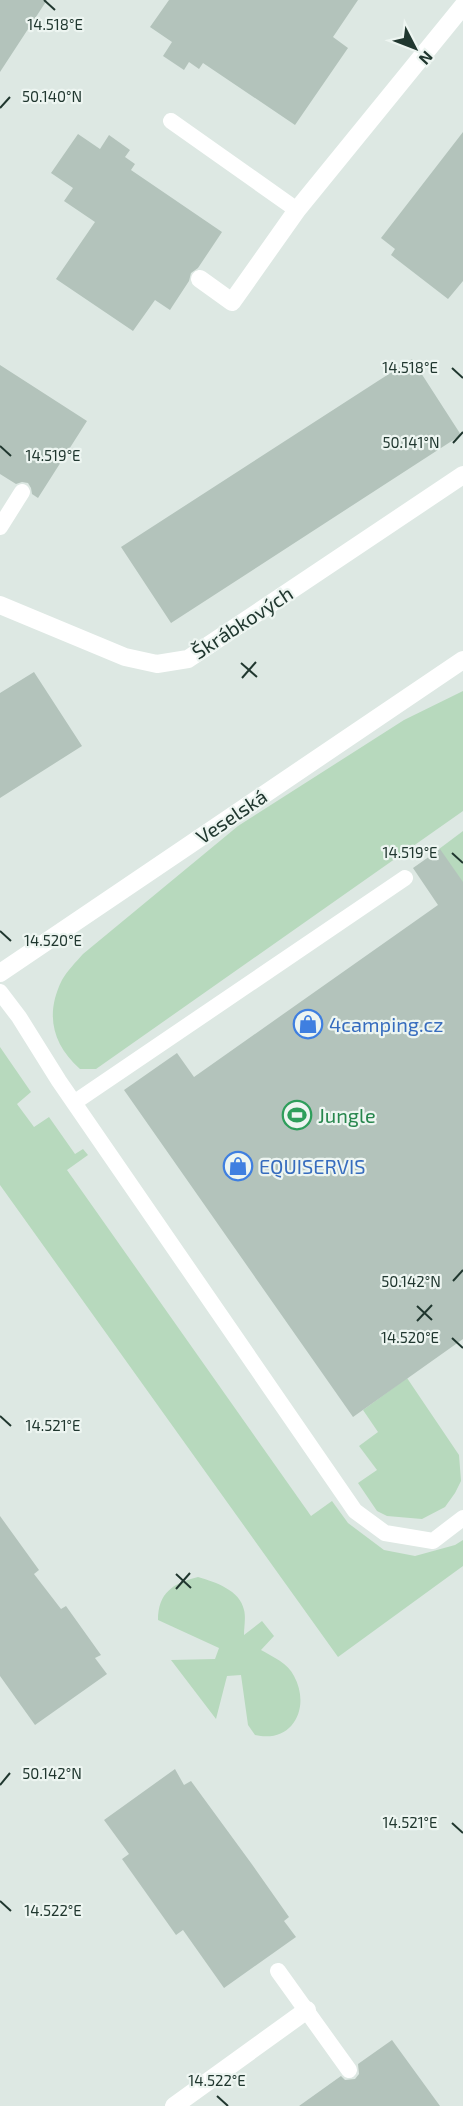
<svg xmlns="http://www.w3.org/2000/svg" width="463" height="2106" font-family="'Exo 2',sans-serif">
	<rect width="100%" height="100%" fill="#dde8e3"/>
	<path fill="#b7d9bd" d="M 463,691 L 463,811 L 96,1069 L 80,1069 C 52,1044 45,1014 62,980 C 67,971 76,962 83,954 L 238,826 L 404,720 Z
		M 463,831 L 463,883 L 439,849 Z
		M 0,1047 L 31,1092 L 17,1104 L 34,1127 L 49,1117 L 75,1154 L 83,1149 L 88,1155 L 67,1170 L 311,1516 L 332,1501 L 348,1523 L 384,1550 L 415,1556 L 455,1545 L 463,1540 L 463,1566 L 338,1657 L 0,1185 Z
		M 407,1378 L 459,1455 L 461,1481 L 455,1493 L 445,1507 L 422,1519 L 387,1516 L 377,1511 L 358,1483 L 377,1470 L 359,1446 L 378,1432 L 363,1410 Z
		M 198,1577 C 215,1582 240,1590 244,1610 C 246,1617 244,1627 244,1635 L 262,1621 L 274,1636 L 261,1650 C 273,1657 288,1663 294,1676 C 311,1707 293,1744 255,1735 L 248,1725 L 241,1675 L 227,1676 L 216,1719 L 171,1660 L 215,1659 L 219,1648 L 158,1620 C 158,1593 173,1583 198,1577 Z"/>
	<path fill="#b3c3bb" d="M 0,0 L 47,0 L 0,72 Z
		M 169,0 L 358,0 L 333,37 L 348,48 L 295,125 L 203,63 L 199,69 L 189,62 L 184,70 L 163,56 L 172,42 L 150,27 Z
		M 463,132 L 463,281 L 448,299 L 391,255 L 395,249 L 381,238 Z
		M 78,134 L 100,149 L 109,135 L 130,150 L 125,157 L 135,164 L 131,170 L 222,232 L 198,268 L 191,273 L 189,281 L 170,310 L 155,300 L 133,331 L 56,279 L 95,222 L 64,201 L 73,188 L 51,173 Z
		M 412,359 L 461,435 L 171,623 L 121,547 Z
		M 0,365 L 87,421 L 38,498 L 32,494 L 31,488 L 28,483 L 22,482 L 16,484 L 0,474 Z
		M 34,672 L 82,746 L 0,798 L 0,693 Z
		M 440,849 L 463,882 L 463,1339 L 353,1417 L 124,1090 L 177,1053 L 194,1077 L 438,905 L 413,868 Z
		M 0,1516 L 39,1570 L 34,1574 L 61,1609 L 66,1606 L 101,1655 L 95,1658 L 107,1674 L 35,1725 L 0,1676 Z
		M 175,1769 L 184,1785 L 191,1781 L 251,1863 L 289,1917 L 284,1921 L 296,1937 L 224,1988 L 183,1930 L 176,1935 L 122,1859 L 129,1854 L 104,1820 Z
		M 392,2040 L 440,2106 L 299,2106 L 341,2076 L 345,2080 L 355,2079 L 359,2074 L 358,2064 Z"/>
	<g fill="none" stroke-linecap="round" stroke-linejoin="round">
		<path stroke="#fff" stroke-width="16" d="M 171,121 L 297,210
			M 0,527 L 22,492
			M 0,992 L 19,1017 L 59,1081 L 355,1511 L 385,1533 L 433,1541 L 463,1518
			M 75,1102 L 405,878
			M 278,1971 L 349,2070"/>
		<path stroke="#fff" stroke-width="18" d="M 200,279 L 232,302 L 297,210 L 463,6
			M 0,605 L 125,657 L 157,664 L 188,659 L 463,475
			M 174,2106 L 307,2010"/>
		<path stroke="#fff" stroke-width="18" d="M 0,973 L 463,660"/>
	</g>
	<path fill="none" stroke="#20372f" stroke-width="2" d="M 44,0 L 55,10M 0,108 L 10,97M 452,368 L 463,378M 453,443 L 463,432M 0,446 L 11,456M 241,663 L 257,677M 242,678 L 256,662M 452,853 L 463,863M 0,931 L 11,941M 453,1281 L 463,1270M 417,1306 L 432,1320M 417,1321 L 432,1305M 452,1338 L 463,1348M 0,1416 L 11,1426M 176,1574 L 191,1588M 176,1589 L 190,1573M 0,1785 L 10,1773M 452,1823 L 463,1833M 0,1901 L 11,1911M 217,2096 L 228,2106"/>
	<defs>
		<g id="shop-ring" transform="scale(1.5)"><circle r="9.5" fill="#edf5f1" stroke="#3f7fe0" stroke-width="1.5"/><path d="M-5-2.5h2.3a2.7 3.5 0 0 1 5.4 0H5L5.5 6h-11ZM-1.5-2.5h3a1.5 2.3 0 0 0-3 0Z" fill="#3f7fe0"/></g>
		<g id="stadium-ring" transform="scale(1.5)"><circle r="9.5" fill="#edf5f1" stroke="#2e9e5b" stroke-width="1.5"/><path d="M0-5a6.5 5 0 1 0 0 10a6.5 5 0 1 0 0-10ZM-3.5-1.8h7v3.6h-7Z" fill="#2e9e5b"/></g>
	</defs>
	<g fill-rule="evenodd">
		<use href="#shop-ring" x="308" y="1024"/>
		<use href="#stadium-ring" x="297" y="1115"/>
		<use href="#shop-ring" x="238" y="1166"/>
	</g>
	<g text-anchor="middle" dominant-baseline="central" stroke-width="4.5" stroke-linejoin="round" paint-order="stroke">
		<g font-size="20" fill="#20372f" stroke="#edf5f1">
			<text transform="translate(242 622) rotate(-33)">Škrábkových</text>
			<text transform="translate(231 816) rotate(-34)">Veselská</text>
		</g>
		<g font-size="20" fill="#366cbe" stroke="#edf5f1" text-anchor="start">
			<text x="329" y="1024">4camping.cz</text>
			<text x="259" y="1166">EQUISERVIS</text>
		</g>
		<g font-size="20" fill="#27864d" stroke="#edf5f1" text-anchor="start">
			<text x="318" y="1115">Jungle</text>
		</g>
	</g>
	<g font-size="15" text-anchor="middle" fill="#20372f" stroke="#edf5f1" stroke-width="4.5" stroke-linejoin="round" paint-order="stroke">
		<text x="55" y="30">14.518°E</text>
		<text x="52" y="102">50.140°N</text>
		<text x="410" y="373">14.518°E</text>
		<text x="411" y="448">50.141°N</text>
		<text x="53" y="461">14.519°E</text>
		<text x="410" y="858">14.519°E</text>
		<text x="53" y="946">14.520°E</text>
		<text x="411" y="1287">50.142°N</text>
		<text x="410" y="1343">14.520°E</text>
		<text x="53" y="1431">14.521°E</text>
		<text x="52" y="1779">50.142°N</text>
		<text x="410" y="1828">14.521°E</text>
		<text x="53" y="1916">14.522°E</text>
		<text x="217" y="2086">14.522°E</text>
	</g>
	<g transform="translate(415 48) rotate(132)" stroke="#edf5f1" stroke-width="4.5" paint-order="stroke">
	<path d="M0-4.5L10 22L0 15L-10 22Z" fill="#20372f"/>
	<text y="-9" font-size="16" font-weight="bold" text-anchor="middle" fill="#20372f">N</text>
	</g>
</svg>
